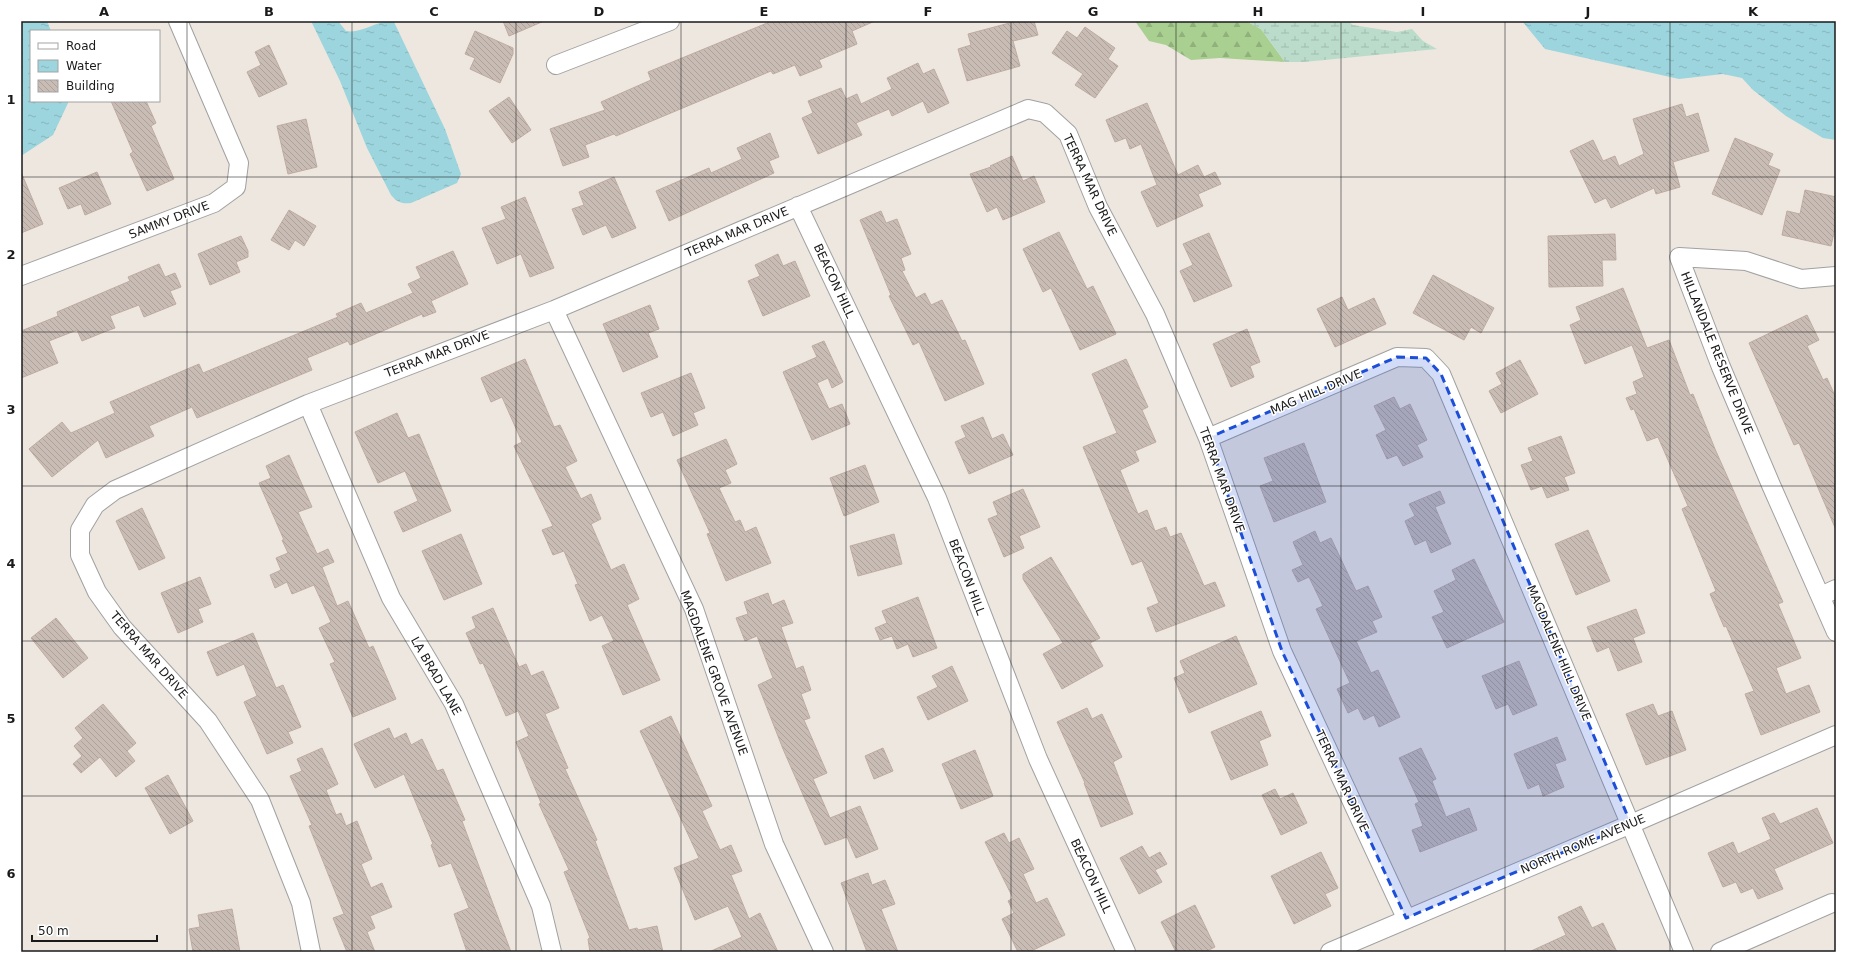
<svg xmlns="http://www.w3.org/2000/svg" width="1857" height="973" font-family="'DejaVu Sans',sans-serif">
	<defs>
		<pattern id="forest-firs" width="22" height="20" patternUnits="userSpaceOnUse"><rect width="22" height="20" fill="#a9cf91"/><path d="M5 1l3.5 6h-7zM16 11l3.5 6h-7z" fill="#91b17c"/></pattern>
		<pattern id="wetland-marsh" width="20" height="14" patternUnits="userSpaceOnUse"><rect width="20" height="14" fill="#bbdcca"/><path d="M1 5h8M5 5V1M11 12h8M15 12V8" fill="none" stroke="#a0bcad"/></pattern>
		<pattern id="water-ripples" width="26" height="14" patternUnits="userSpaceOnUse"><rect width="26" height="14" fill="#9cd5dd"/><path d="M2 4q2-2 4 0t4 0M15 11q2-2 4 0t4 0" fill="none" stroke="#86b6bd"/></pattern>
		<pattern id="building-back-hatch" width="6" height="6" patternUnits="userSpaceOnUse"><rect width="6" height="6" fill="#c9bcb5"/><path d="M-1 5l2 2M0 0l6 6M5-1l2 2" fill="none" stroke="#aca19b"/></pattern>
	</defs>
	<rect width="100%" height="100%" fill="#ede7df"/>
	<path fill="url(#forest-firs)" d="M 1135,21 L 1246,21 L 1261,29 L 1285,62 L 1220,58 L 1191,60 L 1166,45 L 1149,41 Z"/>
	<path fill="url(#wetland-marsh)" d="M 1246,21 L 1348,21 L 1353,25 L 1397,32 L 1412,29 L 1423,41 L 1437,49 L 1304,62 L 1285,62 L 1261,29 Z"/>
	<path fill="url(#water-ripples)" d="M 21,21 L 47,21 L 51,31 L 31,31 L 31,101 L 69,101 L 53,135 L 21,156 Z
		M 311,21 L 338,21 L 346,31 C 363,34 378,19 394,22 L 445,129 L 461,174 L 457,183 L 411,203 C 401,204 397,202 391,195 L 367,148 L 340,81 Z
		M 1522,21 L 1836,21 L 1836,140 L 1823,138 L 1786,116 L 1753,90 L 1742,78 L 1723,74 L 1679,79 L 1545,49 Z"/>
	<path fill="url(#building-back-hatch)" stroke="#bfaba1" d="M 503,21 L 544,21 L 509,36 Z
		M 772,21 L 875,21 L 852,31 L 857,44 L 819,60 L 822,67 L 800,76 L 795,65 L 773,74 L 771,71 L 616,136 L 614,134 L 585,145 L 589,157 L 563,166 L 550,129 L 605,110 L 601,102 L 651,80 L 648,72 Z
		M 1017,21 L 1034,21 L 1038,35 L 1013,41 L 1020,66 L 967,81 L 958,49 L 971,45 L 968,34 Z
		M 1085,27 L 1115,48 L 1108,59 L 1118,66 L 1095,98 L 1075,85 L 1083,74 L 1052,53 L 1067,31 L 1077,38 Z
		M 475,31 L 513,48 L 513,54 L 500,83 L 470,69 L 475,58 L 465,54 Z
		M 269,45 L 287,84 L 259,97 L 247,72 L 261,65 L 255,52 Z
		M 918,63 L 923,74 L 934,69 L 949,103 L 928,113 L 923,101 L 892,116 L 889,109 L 856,123 L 862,135 L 818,154 L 802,118 L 813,113 L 808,101 L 841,88 L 846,99 L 857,94 L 861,104 L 892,89 L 887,78 Z
		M 509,97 L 531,130 L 512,143 L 489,111 Z
		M 111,101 L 146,101 L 156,123 L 151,126 L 174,179 L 147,191 L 130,154 L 133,152 Z
		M 1147,103 L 1178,175 L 1198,165 L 1204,177 L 1215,172 L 1221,184 L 1198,194 L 1203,206 L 1157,227 L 1141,192 L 1157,185 L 1141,144 L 1130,149 L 1126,138 L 1115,142 L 1106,120 Z
		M 1682,104 L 1686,117 L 1698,113 L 1709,151 L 1673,162 L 1680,187 L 1656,194 L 1654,188 L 1611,208 L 1606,198 L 1595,203 L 1570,151 L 1593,140 L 1603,161 L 1615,156 L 1619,166 L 1644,154 L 1633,119 Z
		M 306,119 L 317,167 L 288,174 L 277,126 Z
		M 770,133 L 779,157 L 769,161 L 774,173 L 669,221 L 656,191 L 709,168 L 711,173 L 742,159 L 737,148 Z
		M 1735,138 L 1773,154 L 1768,165 L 1780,170 L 1762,215 L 1712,194 Z
		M 1012,156 L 1023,181 L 1034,176 L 1045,202 L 1003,220 L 997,207 L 987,212 L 970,174 L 991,167 L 990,166 Z
		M 21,172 L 43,224 L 21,233 Z
		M 97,172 L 111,204 L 85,215 L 81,204 L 68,209 L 59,188 Z
		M 614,177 L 636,228 L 612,238 L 606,225 L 583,235 L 572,209 L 584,205 L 579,192 Z
		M 1805,190 L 1836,197 L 1836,224 L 1831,246 L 1782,235 L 1787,211 L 1800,214 Z
		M 525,197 L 554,268 L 530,277 L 521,254 L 497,264 L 482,228 L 506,219 L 501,207 Z
		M 289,210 L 316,226 L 304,246 L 295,240 L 289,250 L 271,240 Z
		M 881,211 L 886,223 L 897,219 L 911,254 L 901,258 L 905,270 L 902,271 L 916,298 L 925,293 L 931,305 L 942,300 L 962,341 L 965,340 L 984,384 L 945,401 L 919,342 L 913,345 L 889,296 L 891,295 L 860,220 Z
		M 1059,232 L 1087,289 L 1093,286 L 1116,334 L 1080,350 L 1051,288 L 1043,292 L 1023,249 Z
		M 1209,233 L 1232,286 L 1194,302 L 1180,271 L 1193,265 L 1183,244 Z
		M 1615,234 L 1616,260 L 1602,260 L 1603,286 L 1549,287 L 1548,236 Z
		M 241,236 L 248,251 L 248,257 L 236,262 L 240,272 L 210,285 L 198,254 Z
		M 453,251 L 468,284 L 431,301 L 436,312 L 423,317 L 422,314 L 350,345 L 348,341 L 307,358 L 312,370 L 197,418 L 192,407 L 149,426 L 154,436 L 106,458 L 98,440 L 52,477 L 29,449 L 62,422 L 71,433 L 115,413 L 110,402 L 199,364 L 203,373 L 338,317 L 336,314 L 361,303 L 366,313 L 413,293 L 408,284 L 421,278 L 416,267 Z
		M 778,254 L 783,266 L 795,261 L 810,296 L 763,316 L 748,281 L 760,276 L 755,265 Z
		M 159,264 L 165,277 L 175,273 L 181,287 L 170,291 L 176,304 L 144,317 L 139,305 L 110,316 L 115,328 L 104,332 L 82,341 L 77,330 L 49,341 L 58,363 L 21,378 L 21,331 L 58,316 L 57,312 L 130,281 L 128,277 Z
		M 1433,275 L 1494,308 L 1481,333 L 1471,327 L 1464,340 L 1413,313 Z
		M 1623,288 L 1647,348 L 1669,340 L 1690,395 L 1693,394 L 1715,449 L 1783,602 L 1778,604 L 1801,658 L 1776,668 L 1786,694 L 1809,685 L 1820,712 L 1761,735 L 1745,694 L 1754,691 L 1726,626 L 1724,627 L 1710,594 L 1716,591 L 1682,509 L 1688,506 L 1658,437 L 1647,441 L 1634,409 L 1631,410 L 1626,398 L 1637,394 L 1633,382 L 1644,377 L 1632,345 L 1585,364 L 1570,325 L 1581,320 L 1576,307 Z
		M 1342,297 L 1348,310 L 1374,298 L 1386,324 L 1335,347 L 1317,309 Z
		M 650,305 L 659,329 L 648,333 L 658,357 L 623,372 L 603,324 Z
		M 1807,315 L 1819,340 L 1807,346 L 1823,380 L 1827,378 L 1836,398 L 1836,530 L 1799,443 L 1794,445 L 1749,343 Z
		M 1247,329 L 1260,362 L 1250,366 L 1254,377 L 1231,387 L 1213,344 Z
		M 824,341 L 843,382 L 832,388 L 828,378 L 817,383 L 829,409 L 842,404 L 850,424 L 812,440 L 783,372 L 817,357 L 812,346 Z
		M 525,359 L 554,427 L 560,425 L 577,461 L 565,467 L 581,499 L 591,494 L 601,519 L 591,524 L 611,570 L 624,564 L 639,599 L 627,605 L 660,680 L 623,695 L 602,646 L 614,641 L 602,615 L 590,621 L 575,585 L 578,584 L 564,551 L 553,555 L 542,530 L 553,526 L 514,446 L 522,442 L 502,397 L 491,402 L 481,378 Z
		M 1126,359 L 1148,407 L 1142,410 L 1156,442 L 1135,451 L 1139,461 L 1120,470 L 1138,514 L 1147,510 L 1155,531 L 1166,527 L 1170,537 L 1181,533 L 1204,586 L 1215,582 L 1225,606 L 1156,632 L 1147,608 L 1159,603 L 1142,561 L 1132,565 L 1083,447 L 1117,433 L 1092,374 Z
		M 1520,360 L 1538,394 L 1501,413 L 1489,391 L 1502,384 L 1496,373 Z
		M 691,373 L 705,408 L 693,413 L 698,425 L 673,436 L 663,412 L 651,417 L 641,393 Z
		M 1394,397 L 1400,409 L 1410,404 L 1427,440 L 1417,445 L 1423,457 L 1403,466 L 1397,455 L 1387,459 L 1376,435 L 1386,430 L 1374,406 Z
		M 397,413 L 408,438 L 419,434 L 451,511 L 403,532 L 394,512 L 418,501 L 405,471 L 378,483 L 355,432 Z
		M 983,417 L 992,439 L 1003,434 L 1013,455 L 969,474 L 955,442 L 966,437 L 961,426 Z
		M 1561,436 L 1575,473 L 1564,477 L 1569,490 L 1547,498 L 1542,486 L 1531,490 L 1521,465 L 1533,461 L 1528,448 Z
		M 726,439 L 737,464 L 725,470 L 731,483 L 719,488 L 735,522 L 740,520 L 745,532 L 756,527 L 771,563 L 726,581 L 707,534 L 710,533 L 677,460 Z
		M 1304,443 L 1326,502 L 1274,522 L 1260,486 L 1273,481 L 1264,458 Z
		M 289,455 L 312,507 L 298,512 L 317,554 L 328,549 L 334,562 L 322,567 L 337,606 L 348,601 L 369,648 L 373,646 L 396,699 L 353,717 L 330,664 L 335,662 L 319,628 L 331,622 L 314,585 L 292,594 L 287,582 L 275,588 L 270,575 L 281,570 L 276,558 L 288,553 L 282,540 L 284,540 L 259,483 L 271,478 L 266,466 Z
		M 865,465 L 879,502 L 844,516 L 830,478 Z
		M 1023,489 L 1040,527 L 1019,536 L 1024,548 L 1004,557 L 988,519 L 998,515 L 993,502 Z
		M 1440,491 L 1445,503 L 1435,507 L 1451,544 L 1431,553 L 1426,540 L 1415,545 L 1405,521 L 1415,516 L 1409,504 Z
		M 142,508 L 165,558 L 139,570 L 116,521 Z
		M 1588,530 L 1610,581 L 1576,595 L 1555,544 Z
		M 1315,531 L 1320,543 L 1331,538 L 1356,591 L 1368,586 L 1382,617 L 1372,621 L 1377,632 L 1356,641 L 1371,673 L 1378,670 L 1400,717 L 1379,727 L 1374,715 L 1364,720 L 1358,708 L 1348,713 L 1337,689 L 1350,683 L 1316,609 L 1323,606 L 1309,577 L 1298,582 L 1292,570 L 1303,565 L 1293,542 Z
		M 461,534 L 482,584 L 444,600 L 422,551 Z
		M 894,534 L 902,564 L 858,576 L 850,546 Z
		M 1051,557 L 1100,638 L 1090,643 L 1103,666 L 1062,689 L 1043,654 L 1063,643 L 1023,579 L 1023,574 Z
		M 1474,559 L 1504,622 L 1447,648 L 1432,617 L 1444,612 L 1434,591 L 1456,580 L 1452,570 Z
		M 200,577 L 211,604 L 198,609 L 203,622 L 178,633 L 161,593 Z
		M 768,593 L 772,605 L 784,600 L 793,623 L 781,627 L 796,669 L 803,666 L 811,690 L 801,694 L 810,718 L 804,720 L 827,773 L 813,779 L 830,818 L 860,806 L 878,849 L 856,858 L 847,837 L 825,845 L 783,749 L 758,685 L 773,678 L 757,636 L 745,641 L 736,618 L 748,614 L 744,602 Z
		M 918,597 L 937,648 L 913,657 L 908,644 L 897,649 L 892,636 L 880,640 L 875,628 L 887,623 L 882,611 Z
		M 493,608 L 519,667 L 526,664 L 531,676 L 543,671 L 559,708 L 545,714 L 568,768 L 565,769 L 597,840 L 595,841 L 629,930 L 637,928 L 638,930 L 657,926 L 663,952 L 590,952 L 588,939 L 590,938 L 564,872 L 569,870 L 539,804 L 541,803 L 516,742 L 529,736 L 518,711 L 506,716 L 483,663 L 480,664 L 466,633 L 476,628 L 472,617 Z
		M 1636,609 L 1645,633 L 1633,638 L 1642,662 L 1618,671 L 1609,647 L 1597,652 L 1587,627 Z
		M 56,618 L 88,658 L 63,678 L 31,638 Z
		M 253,633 L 276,688 L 283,685 L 301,727 L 288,732 L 293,743 L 267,754 L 244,702 L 257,696 L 244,664 L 217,676 L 207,652 Z
		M 1236,636 L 1257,684 L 1189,713 L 1174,678 L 1185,673 L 1180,661 Z
		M 1519,661 L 1537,705 L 1513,715 L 1508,704 L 1496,709 L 1482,676 Z
		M 952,666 L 968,701 L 928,720 L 917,697 L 938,687 L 932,676 Z
		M 103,704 L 136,743 L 127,751 L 135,761 L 116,777 L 100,757 L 81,773 L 73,764 L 82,756 L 74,746 L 83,738 L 75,728 Z
		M 1653,704 L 1658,716 L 1672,711 L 1686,750 L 1646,765 L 1626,714 Z
		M 1087,708 L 1092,719 L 1102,714 L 1122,757 L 1113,762 L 1133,814 L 1101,827 L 1084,783 L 1085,783 L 1057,722 Z
		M 1261,711 L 1271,736 L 1259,741 L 1268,765 L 1231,780 L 1211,732 Z
		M 671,716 L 712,806 L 702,811 L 720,850 L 731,845 L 742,871 L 731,875 L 749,919 L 760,913 L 778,952 L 709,952 L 742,937 L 728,906 L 695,920 L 674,868 L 699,858 L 640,731 Z
		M 389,728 L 394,739 L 406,733 L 411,745 L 422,739 L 437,771 L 443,769 L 465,820 L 462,821 L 511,952 L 467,952 L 454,914 L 469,908 L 451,863 L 439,867 L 431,845 L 433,844 L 404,774 L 375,788 L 354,744 Z
		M 1557,737 L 1566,760 L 1555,764 L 1564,787 L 1543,796 L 1539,784 L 1528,789 L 1514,754 Z
		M 322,748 L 338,784 L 326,790 L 336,815 L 341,813 L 346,826 L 357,821 L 372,859 L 361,864 L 371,888 L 382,883 L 392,907 L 370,916 L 375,928 L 367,932 L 375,952 L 347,952 L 333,918 L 344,914 L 309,826 L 312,825 L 290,776 L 302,771 L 297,759 Z
		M 883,748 L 893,771 L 874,779 L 865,756 Z
		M 1421,748 L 1436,779 L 1432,781 L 1446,817 L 1469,808 L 1477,830 L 1420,852 L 1412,830 L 1423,826 L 1415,804 L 1419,802 L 1399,758 Z
		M 975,750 L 993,796 L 961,809 L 942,764 Z
		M 168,775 L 193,821 L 170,834 L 145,788 Z
		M 1275,789 L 1280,799 L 1293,793 L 1307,823 L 1281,835 L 1262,795 Z
		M 1817,808 L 1833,843 L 1774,869 L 1783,889 L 1758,899 L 1753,888 L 1741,893 L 1736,882 L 1723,887 L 1708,853 L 1733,842 L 1738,854 L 1771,839 L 1762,818 L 1774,813 L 1780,824 Z
		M 1004,833 L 1009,843 L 1019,838 L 1034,869 L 1023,874 L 1036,903 L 1047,898 L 1065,935 L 1029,952 L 1018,952 L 1002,919 L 1014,913 L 1008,901 L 1013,898 L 985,842 Z
		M 1142,846 L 1149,858 L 1160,852 L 1167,864 L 1155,870 L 1162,882 L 1139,894 L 1120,858 Z
		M 1321,852 L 1338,888 L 1325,894 L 1331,906 L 1294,924 L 1271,876 Z
		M 868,873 L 872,885 L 885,880 L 895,904 L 881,909 L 898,952 L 867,952 L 841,883 Z
		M 1195,905 L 1215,947 L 1205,952 L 1176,952 L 1161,922 Z
		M 1581,906 L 1592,928 L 1603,923 L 1617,952 L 1529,952 L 1566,935 L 1558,917 Z
		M 232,909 L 240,952 L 193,952 L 189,929 L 200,927 L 198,915 Z"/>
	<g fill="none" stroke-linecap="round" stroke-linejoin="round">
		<g stroke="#a1a1a1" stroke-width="20">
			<path id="street" d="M 556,65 L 670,21
				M 798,206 L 937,498 L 1038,759 L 1126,952
				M 21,276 L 214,203 L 236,187 L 239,163 L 178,21
				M 1836,276 L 1801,279 L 1746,261 L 1679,257 L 1721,367 L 1771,485 L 1836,632
				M 554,310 L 694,609 L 774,844 L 824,952
				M 308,404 L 391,598 L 454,704 L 541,906 L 552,952
				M 1208,438 L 1397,357 L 1426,358 L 1441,374 L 1684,952
				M 1821,596 L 1836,589
				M 311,952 L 301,903 L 260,800 L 208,721 L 122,627 L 97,592 L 80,555 L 80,530 L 95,505 L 115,490 L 308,404 L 554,310 L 1028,109 L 1045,113 L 1068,134 L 1098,207 L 1155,314 L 1208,438 L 1282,651 L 1406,918
				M 1330,952 L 1631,824 L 1836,735
				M 1720,952 L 1832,903"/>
		</g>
		<use href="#street" stroke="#fff" stroke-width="18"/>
	</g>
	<path fill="#1d4ed8" fill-opacity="0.2" stroke="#1d4ed8" stroke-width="3" stroke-dasharray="8 5" stroke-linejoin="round" d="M 1397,357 L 1426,358 L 1441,374 L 1631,824 L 1406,918 L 1282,651 L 1208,438 Z"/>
	<path fill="none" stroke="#1a1a1a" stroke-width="1" stroke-opacity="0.55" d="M 187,21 L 187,952M 352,21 L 352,952M 516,21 L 516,952M 681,21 L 681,952M 846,21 L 846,952M 1011,21 L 1011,952M 1176,21 L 1176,952M 1341,21 L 1341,952M 1505,21 L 1505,952M 1670,21 L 1670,952M 21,177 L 1836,177M 21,332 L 1836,332M 21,486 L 1836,486M 21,641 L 1836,641M 21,796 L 1836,796"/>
	<g text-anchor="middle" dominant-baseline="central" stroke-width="3" stroke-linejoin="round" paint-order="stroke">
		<g font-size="12" fill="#1a1a1a" stroke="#fff">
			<text transform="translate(1090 185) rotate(65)">TERRA MAR DRIVE</text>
			<text transform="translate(169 220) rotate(-21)">SAMMY DRIVE</text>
			<text transform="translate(737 232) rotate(-23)">TERRA MAR DRIVE</text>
			<text transform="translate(834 281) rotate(65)">BEACON HILL</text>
			<text transform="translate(1717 353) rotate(68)">HILLANDALE RESERVE DRIVE</text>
			<text transform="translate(437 354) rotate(-21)">TERRA MAR DRIVE</text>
			<text transform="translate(1316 392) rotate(-23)">MAG HILL DRIVE</text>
			<text transform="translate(1222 480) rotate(70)">TERRA MAR DRIVE</text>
			<text transform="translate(967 577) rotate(69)">BEACON HILL</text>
			<text transform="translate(1559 653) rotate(67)">MAGDALENE HILL DRIVE</text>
			<text transform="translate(149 655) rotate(49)">TERRA MAR DRIVE</text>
			<text transform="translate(714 673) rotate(70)">MAGDALENE GROVE AVENUE</text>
			<text transform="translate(436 676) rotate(60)">LA BRAD LANE</text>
			<text transform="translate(1342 781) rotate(65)">TERRA MAR DRIVE</text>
			<text transform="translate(1583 844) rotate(-23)">NORTH ROME AVENUE</text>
			<text transform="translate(1091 876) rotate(65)">BEACON HILL</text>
		</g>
	</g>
	<rect width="1857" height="973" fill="none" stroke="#ffffff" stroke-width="44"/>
	<rect x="30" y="30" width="130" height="72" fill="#ffffff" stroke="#a3a3a3"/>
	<rect x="38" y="43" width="20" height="6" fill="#ffffff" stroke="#a3a3a3"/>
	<text x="66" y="50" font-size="12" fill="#1a1a1a">Road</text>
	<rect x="38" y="60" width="20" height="12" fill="url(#water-ripples)" stroke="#a3a3a3"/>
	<text x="66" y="70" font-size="12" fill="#1a1a1a">Water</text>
	<rect x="38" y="80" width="20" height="12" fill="url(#building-back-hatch)" stroke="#a3a3a3"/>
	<text x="66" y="90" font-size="12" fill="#1a1a1a">Building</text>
	<path d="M32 935v6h125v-6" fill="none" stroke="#1a1a1a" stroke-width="2"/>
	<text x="38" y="935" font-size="12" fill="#1a1a1a" stroke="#ffffff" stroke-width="3" paint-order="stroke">50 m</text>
	<rect x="22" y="22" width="1813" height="929" fill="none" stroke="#1a1a1a" stroke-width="1.5"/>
	<g font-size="13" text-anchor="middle" font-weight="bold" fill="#1a1a1a">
		<text x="104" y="16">A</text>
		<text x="269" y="16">B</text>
		<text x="434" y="16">C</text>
		<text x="599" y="16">D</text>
		<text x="764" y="16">E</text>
		<text x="928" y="16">F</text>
		<text x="1093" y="16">G</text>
		<text x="1258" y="16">H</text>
		<text x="1423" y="16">I</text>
		<text x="1588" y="16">J</text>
		<text x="1753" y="16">K</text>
		<text x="11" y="104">1</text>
		<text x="11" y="259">2</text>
		<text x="11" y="414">3</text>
		<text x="11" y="568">4</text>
		<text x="11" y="723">5</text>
		<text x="11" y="878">6</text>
	</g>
</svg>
